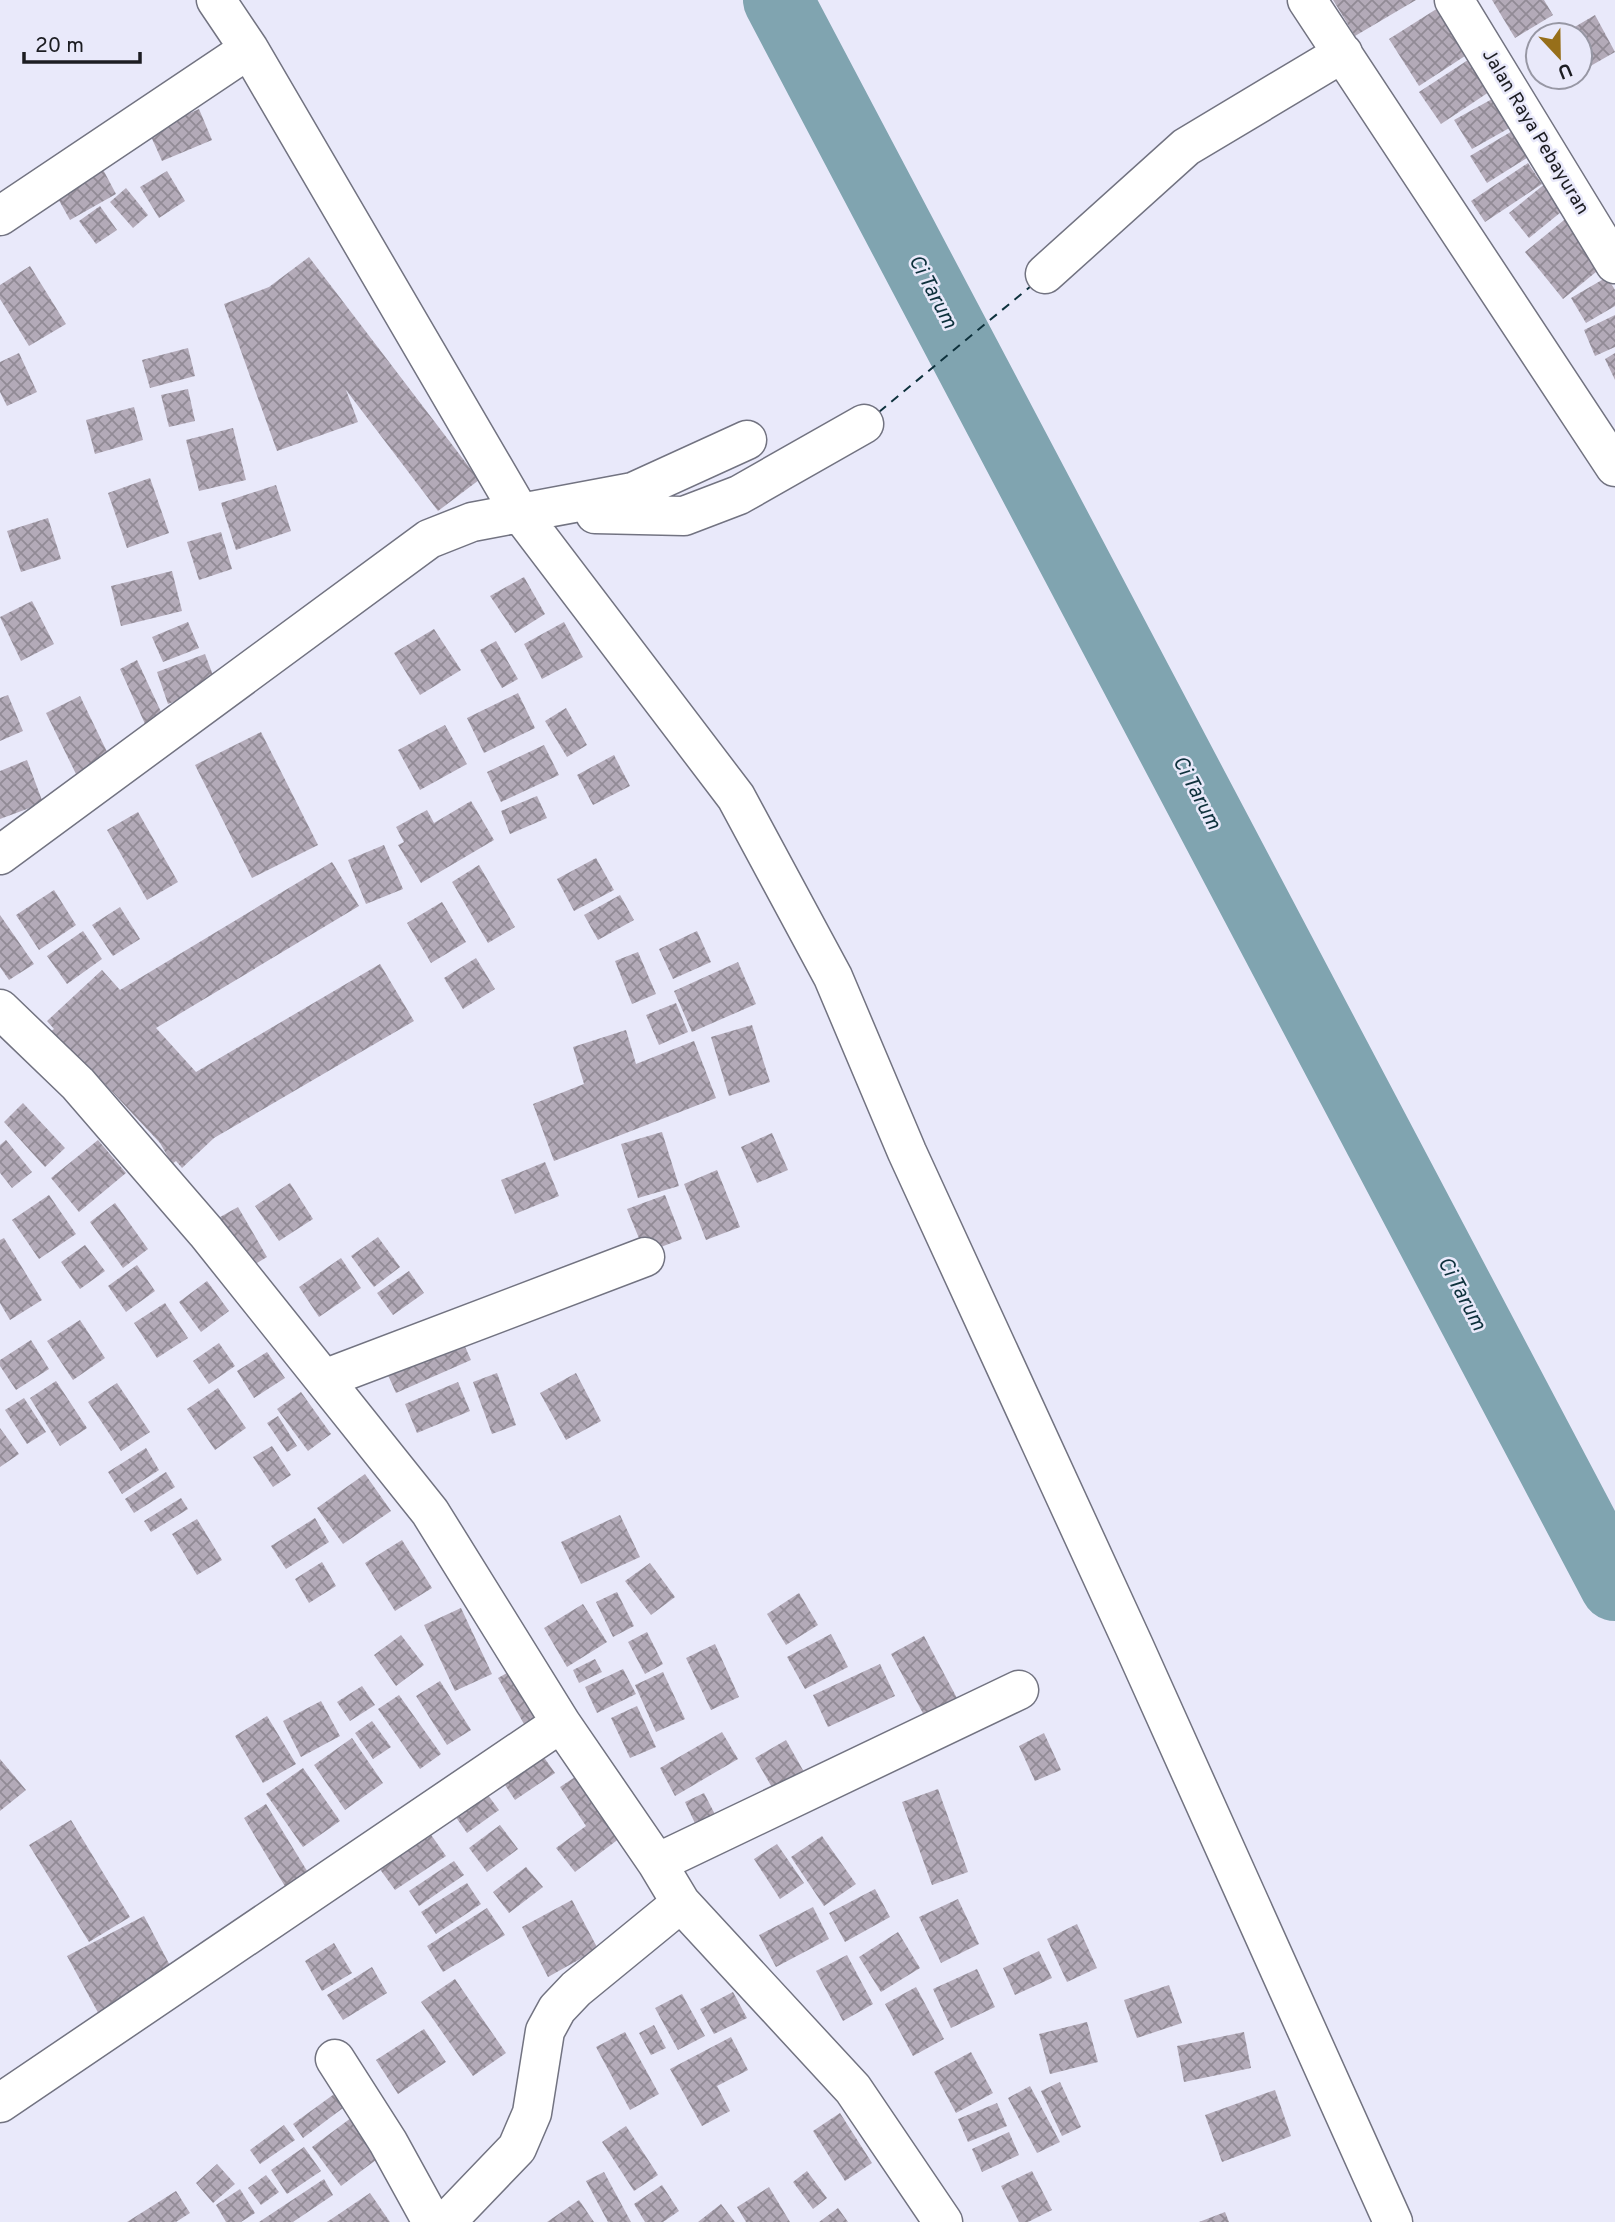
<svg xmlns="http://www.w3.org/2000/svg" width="1615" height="2222" font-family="Overpass,sans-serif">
	<defs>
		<pattern id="building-cross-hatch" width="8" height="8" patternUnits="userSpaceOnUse" patternTransform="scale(1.75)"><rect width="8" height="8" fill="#b3aab8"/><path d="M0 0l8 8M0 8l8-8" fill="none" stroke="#918a95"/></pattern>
	</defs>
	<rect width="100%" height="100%" fill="#e9e9fa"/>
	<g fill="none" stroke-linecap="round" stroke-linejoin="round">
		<path stroke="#80a4b0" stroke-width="70" d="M 778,0 L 1615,1586"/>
		<path stroke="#0e313c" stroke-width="2" stroke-dasharray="9 7" stroke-linecap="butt" d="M 879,412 L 1031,286"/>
	</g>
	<path fill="url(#building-cross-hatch)" d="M 1333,0 L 1416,0 L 1355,36 Z
		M 1492,0 L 1544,0 L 1553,15 L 1515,38 Z
		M 1438,8 L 1468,54 L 1419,86 L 1389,39 Z
		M 1595,15 L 1615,52 L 1580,72 L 1580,35 L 1561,35 Z
		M 1468,60 L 1489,92 L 1441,124 L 1419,92 Z
		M 1503,93 L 1520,122 L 1472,149 L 1454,120 Z
		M 199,109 L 212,140 L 162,161 L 149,132 Z
		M 1514,130 L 1530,156 L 1487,183 L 1470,156 Z
		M 99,162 L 116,194 L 70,220 L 52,188 Z
		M 1528,163 L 1542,184 L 1485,222 L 1471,201 Z
		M 167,171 L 185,201 L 159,218 L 140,187 Z
		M 1546,183 L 1566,208 L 1529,238 L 1509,213 Z
		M 126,188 L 148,215 L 133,228 L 110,202 Z
		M 100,206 L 117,230 L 96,244 L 79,221 Z
		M 1569,216 L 1607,263 L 1563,299 L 1525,252 Z
		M 309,257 L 479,480 L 438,511 L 346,390 L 358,422 L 277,451 L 224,304 L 269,287 Z
		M 30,266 L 66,324 L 29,346 L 0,299 L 0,285 Z
		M 1607,277 L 1615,290 L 1615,306 L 1586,323 L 1571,298 Z
		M 1615,315 L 1615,347 L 1595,356 L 1584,330 Z
		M 188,348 L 195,376 L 150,388 L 142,360 Z
		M 19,353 L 37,392 L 7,406 L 0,392 L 0,362 Z
		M 1615,353 L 1615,380 L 1605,359 Z
		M 188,389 L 195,421 L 169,427 L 161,395 Z
		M 134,407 L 143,440 L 95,454 L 86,420 Z
		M 233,428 L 246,480 L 199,491 L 186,440 Z
		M 150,478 L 169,533 L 127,548 L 108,493 Z
		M 276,485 L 291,531 L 236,550 L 221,503 Z
		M 48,518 L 61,559 L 21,572 L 7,531 Z
		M 221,532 L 232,569 L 199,580 L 187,542 Z
		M 172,571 L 182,611 L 121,626 L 111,586 Z
		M 524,577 L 545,614 L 515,633 L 490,596 Z
		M 32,601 L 54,644 L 21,661 L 0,617 Z
		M 188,622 L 199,648 L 163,662 L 152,637 Z
		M 564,622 L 583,657 L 542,679 L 524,644 Z
		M 434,629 L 461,670 L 420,695 L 394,653 Z
		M 496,641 L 518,679 L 502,688 L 480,650 Z
		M 205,654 L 217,686 L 168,704 L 157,672 Z
		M 137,660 L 169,729 L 151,737 L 120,669 Z
		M 518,693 L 535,728 L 484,753 L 467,718 Z
		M 8,695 L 23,731 L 0,741 L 0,698 Z
		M 80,696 L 110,758 L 76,774 L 46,713 Z
		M 566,708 L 587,745 L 567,757 L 545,721 Z
		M 445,725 L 467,764 L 420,790 L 398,750 Z
		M 261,732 L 318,845 L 252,878 L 195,765 Z
		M 544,745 L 559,775 L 501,802 L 487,772 Z
		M 614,755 L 630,786 L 593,805 L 577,775 Z
		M 27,760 L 43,803 L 0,819 L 0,771 Z
		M 537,796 L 547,818 L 510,834 L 501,811 Z
		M 471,801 L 494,840 L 421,883 L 398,845 L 404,842 L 396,827 L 427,810 L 434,823 Z
		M 138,812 L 178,882 L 147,900 L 107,830 Z
		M 384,845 L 403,889 L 366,904 L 348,860 Z
		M 596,858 L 614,890 L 574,911 L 557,879 Z
		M 332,862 L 359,906 L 156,1028 L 196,1072 L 380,964 L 414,1021 L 214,1138 L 182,1168 L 176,1161 L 172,1164 L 160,1143 L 90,1068 L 76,1076 L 50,1032 L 54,1029 L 47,1021 L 102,970 L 120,990 Z
		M 479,865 L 515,927 L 488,943 L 452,882 Z
		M 54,890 L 76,925 L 39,950 L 16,915 Z
		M 620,895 L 634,920 L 598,940 L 584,915 Z
		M 442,902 L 466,942 L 431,963 L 407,923 Z
		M 120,907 L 140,939 L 113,956 L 92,925 Z
		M 0,915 L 34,964 L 9,980 L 0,967 Z
		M 83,931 L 102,959 L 67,984 L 47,956 Z
		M 697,931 L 711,962 L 673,979 L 659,949 Z
		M 638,952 L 656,994 L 632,1004 L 615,961 Z
		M 476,958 L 495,989 L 463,1009 L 444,978 Z
		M 738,962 L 756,1004 L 692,1032 L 674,991 Z
		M 676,1003 L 688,1032 L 659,1045 L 646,1015 Z
		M 752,1025 L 770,1082 L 729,1096 L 711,1037 Z
		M 626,1030 L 636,1064 L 694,1041 L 716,1098 L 554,1161 L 533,1104 L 584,1084 L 573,1047 Z
		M 23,1103 L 65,1148 L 45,1167 L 4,1122 Z
		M 662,1132 L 679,1186 L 638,1198 L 621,1144 Z
		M 772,1133 L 788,1170 L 757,1183 L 741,1147 Z
		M 6,1140 L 32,1172 L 12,1188 L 0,1173 L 0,1145 Z
		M 98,1140 L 126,1173 L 79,1212 L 51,1178 Z
		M 545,1162 L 559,1196 L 515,1214 L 501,1180 Z
		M 717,1170 L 740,1227 L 706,1240 L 684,1184 Z
		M 290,1183 L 313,1219 L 279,1241 L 255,1206 Z
		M 49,1195 L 76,1234 L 39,1259 L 12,1220 Z
		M 665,1195 L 682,1239 L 645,1253 L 627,1209 Z
		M 115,1203 L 148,1249 L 123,1268 L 90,1222 Z
		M 238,1207 L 267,1257 L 242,1272 L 213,1221 Z
		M 378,1237 L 400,1267 L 374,1287 L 351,1256 Z
		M 4,1238 L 42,1300 L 10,1320 L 0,1303 L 0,1240 Z
		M 85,1245 L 105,1271 L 80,1289 L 61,1262 Z
		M 341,1258 L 361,1288 L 319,1317 L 299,1287 Z
		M 137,1265 L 155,1291 L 126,1312 L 108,1286 Z
		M 409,1271 L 424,1293 L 393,1315 L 377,1293 Z
		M 207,1281 L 229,1311 L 201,1332 L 179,1302 Z
		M 165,1303 L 188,1338 L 157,1358 L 134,1323 Z
		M 80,1320 L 105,1358 L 73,1380 L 47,1341 Z
		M 31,1340 L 49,1369 L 16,1390 L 0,1366 L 0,1360 Z
		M 462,1340 L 471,1360 L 396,1393 L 387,1373 Z
		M 219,1343 L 235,1366 L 209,1384 L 193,1361 Z
		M 267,1352 L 285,1378 L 254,1398 L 237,1371 Z
		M 497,1373 L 516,1425 L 492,1434 L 473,1382 Z
		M 576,1373 L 601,1421 L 566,1440 L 540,1393 Z
		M 56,1381 L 87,1428 L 60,1446 L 30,1398 Z
		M 458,1382 L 470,1411 L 417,1433 L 405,1404 Z
		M 117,1383 L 150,1432 L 121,1451 L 88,1402 Z
		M 218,1388 L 246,1428 L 215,1450 L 187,1409 Z
		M 301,1392 L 331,1434 L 308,1451 L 277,1409 Z
		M 24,1398 L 46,1432 L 27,1444 L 5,1410 Z
		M 278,1416 L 297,1446 L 287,1452 L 267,1423 Z
		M 0,1428 L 19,1454 L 0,1467 Z
		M 272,1446 L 291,1475 L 273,1487 L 253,1457 Z
		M 146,1448 L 159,1470 L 122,1494 L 108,1472 Z
		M 166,1472 L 175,1487 L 134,1513 L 125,1499 Z
		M 365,1474 L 391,1511 L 343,1544 L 317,1508 Z
		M 181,1498 L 188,1509 L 151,1532 L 144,1521 Z
		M 620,1515 L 640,1557 L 581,1584 L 561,1542 Z
		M 315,1518 L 329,1542 L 286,1569 L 271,1546 Z
		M 197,1519 L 222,1560 L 197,1575 L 172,1534 Z
		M 402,1540 L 432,1588 L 395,1611 L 365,1563 Z
		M 322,1562 L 336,1586 L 309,1603 L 295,1579 Z
		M 650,1563 L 675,1597 L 651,1615 L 625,1581 Z
		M 617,1592 L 634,1626 L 613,1637 L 596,1602 Z
		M 799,1593 L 818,1625 L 786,1645 L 767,1614 Z
		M 583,1604 L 607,1642 L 567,1667 L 544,1628 Z
		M 461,1608 L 492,1674 L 455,1691 L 424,1625 Z
		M 647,1632 L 663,1664 L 645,1674 L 628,1642 Z
		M 831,1634 L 848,1667 L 805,1689 L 787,1657 Z
		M 401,1635 L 424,1665 L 396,1686 L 374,1655 Z
		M 924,1636 L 958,1700 L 925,1717 L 891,1654 Z
		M 715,1644 L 739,1697 L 711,1710 L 686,1658 Z
		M 595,1659 L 602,1672 L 579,1683 L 573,1670 Z
		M 880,1664 L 895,1696 L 828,1727 L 813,1695 Z
		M 514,1669 L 540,1715 L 524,1724 L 498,1678 Z
		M 623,1669 L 636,1694 L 597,1713 L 585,1687 Z
		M 663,1672 L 685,1719 L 656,1732 L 635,1685 Z
		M 440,1681 L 471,1730 L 447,1745 L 416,1696 Z
		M 362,1686 L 375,1705 L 350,1721 L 337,1702 Z
		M 399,1695 L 441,1754 L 420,1769 L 378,1709 Z
		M 321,1701 L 340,1736 L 301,1757 L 283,1721 Z
		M 637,1706 L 656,1747 L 630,1758 L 611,1718 Z
		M 267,1716 L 296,1764 L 263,1783 L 235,1736 Z
		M 372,1721 L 391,1747 L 373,1759 L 355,1733 Z
		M 722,1732 L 738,1759 L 675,1796 L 660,1768 Z
		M 1044,1733 L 1061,1770 L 1035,1781 L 1019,1746 Z
		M 352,1738 L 383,1783 L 345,1810 L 314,1765 Z
		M 786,1740 L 804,1772 L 773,1789 L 755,1758 Z
		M 536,1746 L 555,1773 L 515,1800 L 497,1773 Z
		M 0,1759 L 26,1790 L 0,1811 Z
		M 303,1768 L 340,1821 L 303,1847 L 266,1794 Z
		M 581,1773 L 624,1835 L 575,1872 L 556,1848 L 586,1826 L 560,1787 Z
		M 479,1783 L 499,1810 L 467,1833 L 448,1806 Z
		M 938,1789 L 968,1872 L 932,1885 L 902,1802 Z
		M 704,1793 L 720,1824 L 700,1834 L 685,1802 Z
		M 266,1804 L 312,1879 L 289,1893 L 244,1818 Z
		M 71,1820 L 130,1917 L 89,1942 L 29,1845 Z
		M 422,1822 L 446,1856 L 395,1890 L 371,1857 Z
		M 500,1825 L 518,1849 L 487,1872 L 469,1848 Z
		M 822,1836 L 856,1884 L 824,1906 L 791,1857 Z
		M 777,1844 L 804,1883 L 780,1899 L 754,1859 Z
		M 454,1861 L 464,1875 L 419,1906 L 409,1891 Z
		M 526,1867 L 543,1887 L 509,1913 L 493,1892 Z
		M 467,1883 L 481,1904 L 436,1934 L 421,1912 Z
		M 875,1889 L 890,1917 L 845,1942 L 829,1913 Z
		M 958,1899 L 979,1944 L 941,1963 L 919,1917 Z
		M 572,1900 L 598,1949 L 548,1977 L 522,1927 Z
		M 813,1907 L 829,1939 L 776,1967 L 759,1935 Z
		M 487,1908 L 505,1935 L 443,1972 L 427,1946 Z
		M 144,1916 L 176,1977 L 101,2018 L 67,1956 Z
		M 1077,1924 L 1097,1968 L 1067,1982 L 1047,1939 Z
		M 898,1932 L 920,1968 L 881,1992 L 859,1957 Z
		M 334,1943 L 352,1973 L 322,1991 L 305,1961 Z
		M 1039,1951 L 1052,1978 L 1015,1995 L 1003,1968 Z
		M 847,1955 L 873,2004 L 843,2021 L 816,1971 Z
		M 372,1967 L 387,1993 L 343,2020 L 327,1995 Z
		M 977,1969 L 995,2007 L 951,2028 L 933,1989 Z
		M 455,1979 L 506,2053 L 473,2076 L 421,2002 Z
		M 1169,1985 L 1182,2023 L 1137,2038 L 1124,2000 Z
		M 916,1987 L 944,2039 L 913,2056 L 885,2004 Z
		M 733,1992 L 747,2018 L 714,2034 L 700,2009 Z
		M 682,1994 L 705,2036 L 678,2050 L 655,2008 Z
		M 1087,2022 L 1098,2062 L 1050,2074 L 1039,2034 Z
		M 654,2025 L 666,2048 L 651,2055 L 639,2033 Z
		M 424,2029 L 446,2062 L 398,2094 L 376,2060 Z
		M 625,2032 L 659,2094 L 630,2110 L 596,2047 Z
		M 1244,2032 L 1251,2068 L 1184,2082 L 1177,2046 Z
		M 731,2037 L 748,2070 L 717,2086 L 730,2111 L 702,2126 L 670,2069 Z
		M 971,2052 L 993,2093 L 956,2113 L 934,2072 Z
		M 1060,2082 L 1081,2127 L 1062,2136 L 1041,2091 Z
		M 1030,2086 L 1060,2142 L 1037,2153 L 1008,2098 Z
		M 1275,2090 L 1291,2136 L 1222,2162 L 1205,2115 Z
		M 337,2092 L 347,2105 L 303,2138 L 293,2124 Z
		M 997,2103 L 1007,2126 L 968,2142 L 958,2119 Z
		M 840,2113 L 872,2163 L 845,2181 L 813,2131 Z
		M 355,2115 L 384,2154 L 341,2186 L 312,2147 Z
		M 284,2125 L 295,2140 L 260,2164 L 250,2150 Z
		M 626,2126 L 658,2175 L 634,2191 L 602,2142 Z
		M 1009,2132 L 1019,2155 L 982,2172 L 972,2149 Z
		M 304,2147 L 321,2171 L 287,2194 L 271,2170 Z
		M 217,2164 L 235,2184 L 213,2203 L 196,2183 Z
		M 807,2171 L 827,2198 L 813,2209 L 793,2182 Z
		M 1032,2171 L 1052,2210 L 1028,2222 L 1019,2222 L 1001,2186 Z
		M 604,2172 L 631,2222 L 608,2222 L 586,2181 Z
		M 266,2175 L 279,2192 L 261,2205 L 248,2188 Z
		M 324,2179 L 333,2195 L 293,2222 L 259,2222 Z
		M 662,2185 L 679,2211 L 663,2222 L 645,2222 L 634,2204 Z
		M 769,2187 L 790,2222 L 746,2222 L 737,2207 Z
		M 240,2189 L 255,2213 L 241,2222 L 226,2222 L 216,2205 Z
		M 176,2191 L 190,2213 L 176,2222 L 127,2222 Z
		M 370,2193 L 390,2222 L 327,2222 Z
		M 579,2200 L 594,2222 L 547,2222 Z
		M 721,2204 L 735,2222 L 698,2222 Z
		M 838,2208 L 848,2222 L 819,2222 Z
		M 1225,2212 L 1229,2222 L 1199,2222 Z"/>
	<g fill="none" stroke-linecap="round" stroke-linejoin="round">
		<g stroke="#727381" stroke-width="41">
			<path id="minor" d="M 216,0 L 249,49 L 520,513 L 736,797 L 833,977 L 907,1152 L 1134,1646 L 1393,2222
				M 1307,0 L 1615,467
				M 0,216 L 249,49
				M 1045,274 L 1186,147 L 1343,53
				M 595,514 L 684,516 L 739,495 L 864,424
				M 0,855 L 429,539 L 472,522 L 633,492 L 747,440
				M 0,1009 L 78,1084 L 206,1232 L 430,1512 L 561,1723 L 657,1863 L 681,1903 L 853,2089 L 943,2222
				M 324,1379 L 645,1257
				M 657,1863 L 1019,1690
				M 335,2059 L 388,2142 L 432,2222
				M 0,2103 L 561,1723
				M 446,2222 L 517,2148 L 532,2113 L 545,2031 L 557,2009 L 576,1989 L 681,1903"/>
		</g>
		<g stroke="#727381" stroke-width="41">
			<path id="major" d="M 1454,0 L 1615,264"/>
		</g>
		<use href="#minor" stroke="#fff" stroke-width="38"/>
		<use href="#major" stroke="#fff" stroke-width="38"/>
	</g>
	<g text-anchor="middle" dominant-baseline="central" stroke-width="5" stroke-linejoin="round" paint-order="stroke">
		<g font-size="19" fill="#1c1d22" stroke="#e9e9fa">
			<text transform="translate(1535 132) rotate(59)">Jalan Raya Pebayuran</text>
		</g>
		<g font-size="21" font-style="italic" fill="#0e313c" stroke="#e9e9fa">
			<text transform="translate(932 292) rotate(62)">Ci Tarum</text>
			<text transform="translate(1196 793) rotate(62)">Ci Tarum</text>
			<text transform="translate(1461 1294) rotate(62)">Ci Tarum</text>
		</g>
	</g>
	<g transform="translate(1559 56) rotate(158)"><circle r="33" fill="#e9e9fa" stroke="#9797a4" stroke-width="2"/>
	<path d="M0-5L12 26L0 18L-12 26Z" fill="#976f1a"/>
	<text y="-10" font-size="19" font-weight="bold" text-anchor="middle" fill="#1c1d22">U</text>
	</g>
	<path d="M24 52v10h116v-10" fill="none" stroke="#1c1d22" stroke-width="3.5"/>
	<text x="35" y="52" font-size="21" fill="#1c1d22" stroke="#e9e9fa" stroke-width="5" paint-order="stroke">20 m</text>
</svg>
